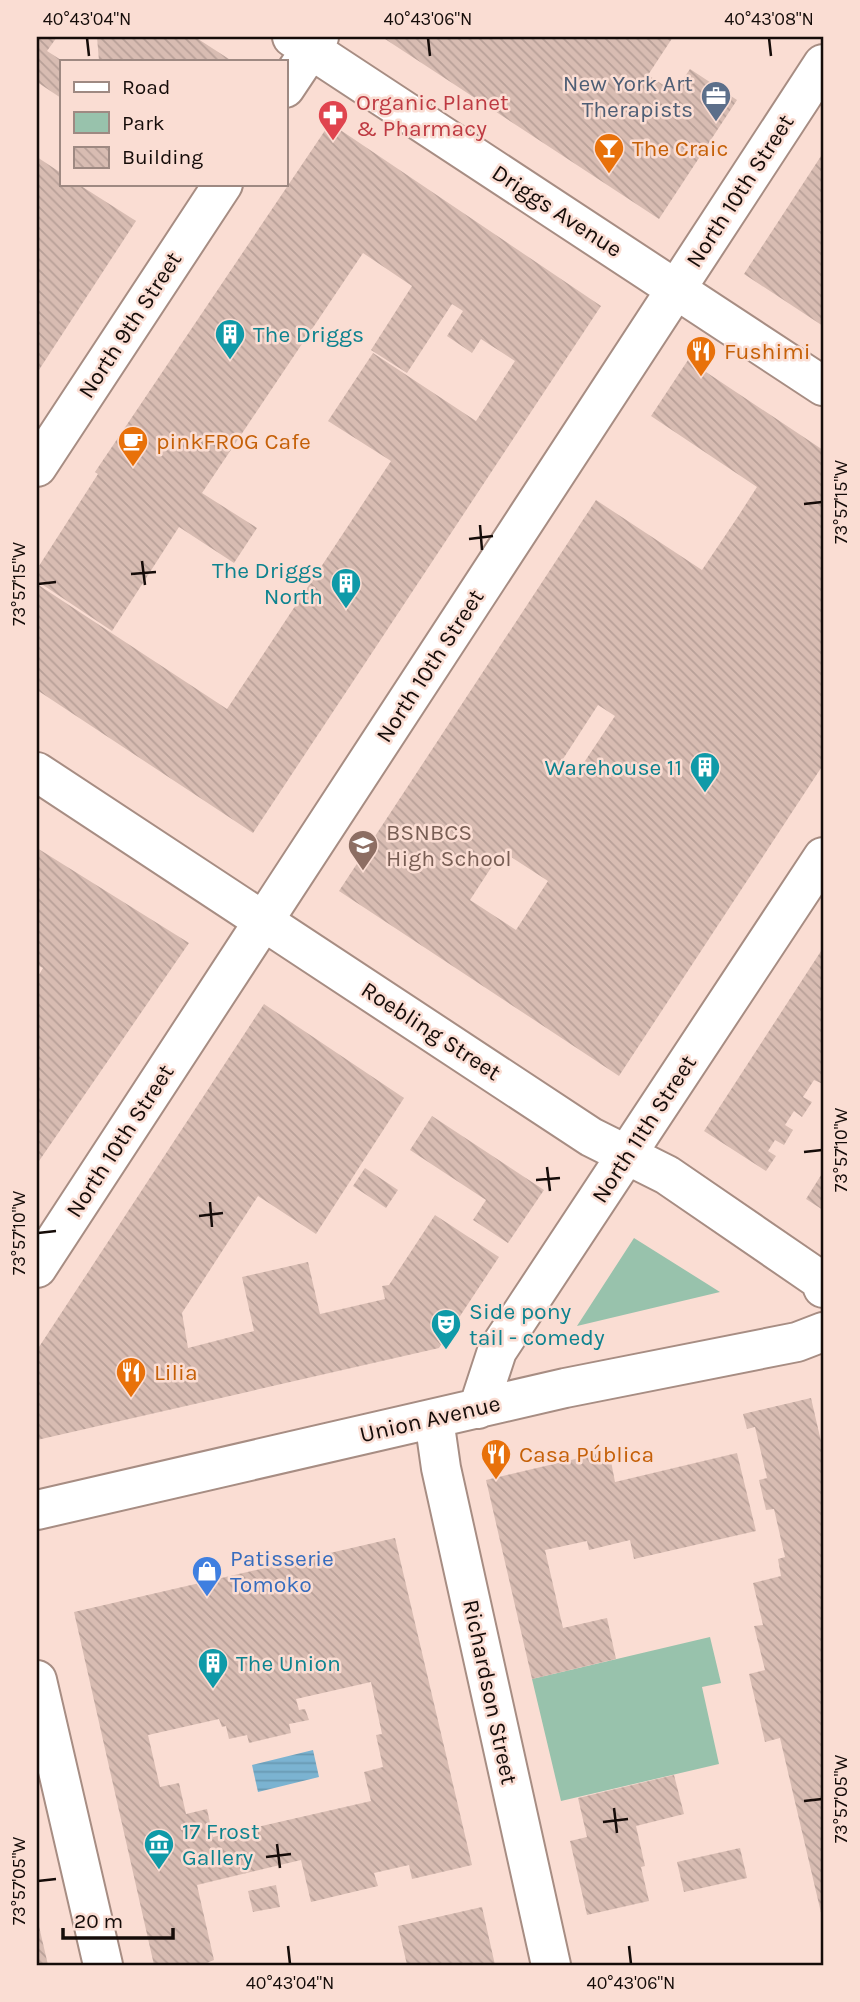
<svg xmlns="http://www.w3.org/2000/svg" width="860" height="2002" font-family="Karla,sans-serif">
	<defs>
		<pattern id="water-rules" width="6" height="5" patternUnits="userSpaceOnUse" patternTransform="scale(1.75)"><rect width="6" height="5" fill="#7bb3d1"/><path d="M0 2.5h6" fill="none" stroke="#6999b2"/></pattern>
		<pattern id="building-back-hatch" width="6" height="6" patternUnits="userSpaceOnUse" patternTransform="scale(1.75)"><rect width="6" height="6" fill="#d8bcb2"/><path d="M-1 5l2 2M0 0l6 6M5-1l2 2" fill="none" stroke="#b8a098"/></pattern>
	</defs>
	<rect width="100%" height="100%" fill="#faddd3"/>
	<path fill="#98c2ac" d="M 634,1238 L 720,1292 L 577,1326 Z
		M 710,1637 L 721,1683 L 702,1687 L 719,1764 L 561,1801 L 532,1679 Z"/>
	<path fill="url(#water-rules)" d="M 313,1750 L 319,1777 L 258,1792 L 252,1765 Z"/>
	<path fill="url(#building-back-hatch)" fill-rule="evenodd" d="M 37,37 L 57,37 L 47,51 L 61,60 L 61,98 L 37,82 Z
		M 97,37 L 195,37 L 232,61 L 99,61 Z
		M 382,37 L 673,37 L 648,75 L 674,92 L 690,69 L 737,100 L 659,219 Z
		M 330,123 L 601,306 L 253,833 L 37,690 L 37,584 L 227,709 L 391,461 L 328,421 L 373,353 L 476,421 L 515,361 L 481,339 L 472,353 L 447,336 L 463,311 L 452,304 L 407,373 L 371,350 L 412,286 L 363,253 L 202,493 L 257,528 L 234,563 L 179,527 L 112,631 L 37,581 L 37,569 L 98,474 L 95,472 Z
		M 823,153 L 823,326 L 744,274 Z
		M 37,157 L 61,173 L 61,184 L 78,184 L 136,221 L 37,373 Z
		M 688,360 L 823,450 L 823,765 L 619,1076 L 339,891 L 596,500 L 702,570 L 737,518 L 757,487 L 651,416 ZM 598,705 L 615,716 L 579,770 L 563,759 ZM 502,851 L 548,881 L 516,930 L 470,900 Z
		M 37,848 L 189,943 L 37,1164 L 37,978 L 43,968 L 37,965 Z
		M 823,948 L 823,1084 L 814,1080 L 803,1097 L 812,1102 L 802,1117 L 794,1111 L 785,1125 L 793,1130 L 784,1145 L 775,1140 L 768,1151 L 776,1156 L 766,1171 L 704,1131 Z
		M 264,1004 L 404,1098 L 316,1234 L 258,1196 L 182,1313 L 188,1348 L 254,1331 L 242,1277 L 308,1262 L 320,1314 L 385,1299 L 382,1286 L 389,1285 L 435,1215 L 499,1257 L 439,1348 L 37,1440 L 37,1350 Z
		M 432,1116 L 544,1190 L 508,1243 L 473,1220 L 486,1200 L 410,1150 Z
		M 365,1168 L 398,1190 L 386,1208 L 353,1186 Z
		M 823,1172 L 823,1210 L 806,1199 Z
		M 811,1398 L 823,1450 L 822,1917 L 780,1738 L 765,1742 L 749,1674 L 765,1670 L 754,1626 L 763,1625 L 753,1583 L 781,1576 L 778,1559 L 785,1557 L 774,1509 L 766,1510 L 759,1480 L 767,1478 L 755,1427 L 747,1429 L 743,1414 Z
		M 609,1451 L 615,1482 L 737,1453 L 756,1531 L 634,1559 L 630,1540 L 589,1550 L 587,1541 L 545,1550 L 563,1628 L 607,1618 L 616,1659 L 532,1679 L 486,1480 Z
		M 395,1538 L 472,1865 L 412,1879 L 409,1865 L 374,1873 L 378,1886 L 311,1902 L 301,1860 L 197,1885 L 214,1960 L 202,1965 L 154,1965 L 74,1612 ZM 371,1682 L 382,1734 L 376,1735 L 383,1767 L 364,1772 L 371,1801 L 213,1837 L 207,1809 L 186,1814 L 179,1783 L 160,1787 L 148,1735 L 219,1719 L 222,1727 L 226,1726 L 229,1739 L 247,1735 L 249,1743 L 291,1733 L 289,1724 L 309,1720 L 305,1709 L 299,1710 L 296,1699 Z
		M 674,1775 L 684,1814 L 636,1826 L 645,1866 L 641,1867 L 649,1901 L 587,1915 L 570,1841 L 587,1837 L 578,1798 Z
		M 740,1848 L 747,1878 L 684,1892 L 677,1862 Z
		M 276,1885 L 280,1907 L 253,1912 L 248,1891 Z
		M 482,1907 L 495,1965 L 407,1965 L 398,1926 Z
		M 37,1922 L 38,1922 L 48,1965 L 37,1965 Z"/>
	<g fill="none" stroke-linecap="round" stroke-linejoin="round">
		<g stroke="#a78d83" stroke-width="42">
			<path id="minor" d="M 292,37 L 823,386
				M 285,88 L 319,37
				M 37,467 L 223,184
				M 37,772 L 591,1137 L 667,1175 L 820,1280 L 823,1288
				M 37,1268 L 823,64
				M 478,1409 L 497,1351 L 823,857
				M 434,1419 L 441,1468 L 551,1965
				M 37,1510 L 565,1388 L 797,1342 L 823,1332
				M 37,1680 L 103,1965"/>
		</g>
		<use href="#minor" stroke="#fff" stroke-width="38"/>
	</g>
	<path fill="none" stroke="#150c09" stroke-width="2.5" d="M 87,38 L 89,56M 428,38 L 430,56M 769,38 L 771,56M 804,504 L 822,502M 480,525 L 482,550M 469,539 L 493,536M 142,561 L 145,585M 131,574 L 156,572M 38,584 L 56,582M 804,1152 L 822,1150M 547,1167 L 550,1191M 536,1180 L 560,1178M 210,1202 L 212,1227M 199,1216 L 223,1213M 38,1233 L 56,1231M 804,1801 L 822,1799M 614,1808 L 617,1833M 603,1822 L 628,1819M 277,1844 L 280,1868M 266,1857 L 291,1854M 38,1881 L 56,1879M 288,1946 L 290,1964M 629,1946 L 631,1964"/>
	<defs>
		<g id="office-pin" transform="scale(1.575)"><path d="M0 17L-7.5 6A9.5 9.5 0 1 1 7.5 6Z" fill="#5c6f8a" stroke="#faddd3"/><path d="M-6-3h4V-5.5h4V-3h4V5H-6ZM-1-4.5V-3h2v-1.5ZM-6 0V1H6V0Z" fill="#fff"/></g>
		<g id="pharmacy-pin" transform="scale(1.575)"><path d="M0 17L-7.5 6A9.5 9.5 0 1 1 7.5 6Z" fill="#e0444e" stroke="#faddd3"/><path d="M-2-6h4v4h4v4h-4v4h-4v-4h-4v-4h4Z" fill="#fff"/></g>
		<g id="bar-pin" transform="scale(1.575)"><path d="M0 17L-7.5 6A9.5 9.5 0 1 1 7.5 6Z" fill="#e8710a" stroke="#faddd3"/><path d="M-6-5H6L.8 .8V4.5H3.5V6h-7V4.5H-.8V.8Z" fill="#fff"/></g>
		<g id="building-pin" transform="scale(1.575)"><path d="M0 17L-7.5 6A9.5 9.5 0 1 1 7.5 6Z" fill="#0f9aa8" stroke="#faddd3"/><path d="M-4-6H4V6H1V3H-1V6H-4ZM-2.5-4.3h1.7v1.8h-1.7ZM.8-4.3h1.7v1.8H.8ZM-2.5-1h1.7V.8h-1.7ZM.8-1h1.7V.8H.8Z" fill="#fff"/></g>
		<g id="restaurant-pin" transform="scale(1.575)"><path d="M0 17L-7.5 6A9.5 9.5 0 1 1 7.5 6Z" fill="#e8710a" stroke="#faddd3"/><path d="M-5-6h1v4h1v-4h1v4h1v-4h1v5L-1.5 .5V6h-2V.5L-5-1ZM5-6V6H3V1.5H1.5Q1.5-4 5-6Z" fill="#fff"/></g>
		<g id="cafe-pin" transform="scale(1.575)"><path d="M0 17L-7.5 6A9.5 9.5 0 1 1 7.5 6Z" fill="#e8710a" stroke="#faddd3"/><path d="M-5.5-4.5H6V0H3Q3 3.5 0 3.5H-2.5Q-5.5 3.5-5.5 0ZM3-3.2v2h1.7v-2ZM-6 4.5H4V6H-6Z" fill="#fff"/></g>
		<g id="school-pin" transform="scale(1.575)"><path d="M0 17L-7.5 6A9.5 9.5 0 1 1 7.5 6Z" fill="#8d6e63" stroke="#faddd3"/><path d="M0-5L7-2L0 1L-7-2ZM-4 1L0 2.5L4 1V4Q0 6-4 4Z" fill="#fff"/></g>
		<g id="theatre-pin" transform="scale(1.575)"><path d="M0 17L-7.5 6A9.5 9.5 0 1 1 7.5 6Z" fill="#0f9aa8" stroke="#faddd3"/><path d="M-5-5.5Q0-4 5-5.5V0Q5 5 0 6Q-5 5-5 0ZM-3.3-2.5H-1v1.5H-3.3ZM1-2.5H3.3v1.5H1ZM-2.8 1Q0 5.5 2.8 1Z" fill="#fff"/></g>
		<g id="shop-pin" transform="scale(1.575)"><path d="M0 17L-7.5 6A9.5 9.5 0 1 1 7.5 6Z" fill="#3f7fe0" stroke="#faddd3"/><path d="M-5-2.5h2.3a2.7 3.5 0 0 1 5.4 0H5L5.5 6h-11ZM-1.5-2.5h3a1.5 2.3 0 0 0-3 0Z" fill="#fff"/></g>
		<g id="museum-pin" transform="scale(1.575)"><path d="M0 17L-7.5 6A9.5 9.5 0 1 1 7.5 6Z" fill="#0f9aa8" stroke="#faddd3"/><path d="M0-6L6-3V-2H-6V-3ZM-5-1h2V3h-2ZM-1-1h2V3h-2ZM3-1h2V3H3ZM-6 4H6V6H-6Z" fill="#fff"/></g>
	</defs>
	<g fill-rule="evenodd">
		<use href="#office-pin" x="716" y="96"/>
		<use href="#pharmacy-pin" x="333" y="115"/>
		<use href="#bar-pin" x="609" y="148"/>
		<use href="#building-pin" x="230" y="334"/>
		<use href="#restaurant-pin" x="701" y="351"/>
		<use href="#cafe-pin" x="133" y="441"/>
		<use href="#building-pin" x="346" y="583"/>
		<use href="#building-pin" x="705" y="767"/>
		<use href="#school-pin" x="363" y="845"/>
		<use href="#theatre-pin" x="446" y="1324"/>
		<use href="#restaurant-pin" x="131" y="1372"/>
		<use href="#restaurant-pin" x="496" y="1454"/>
		<use href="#shop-pin" x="207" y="1571"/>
		<use href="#building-pin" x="213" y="1663"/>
		<use href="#museum-pin" x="159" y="1844"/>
	</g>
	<g text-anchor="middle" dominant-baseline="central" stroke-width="5" stroke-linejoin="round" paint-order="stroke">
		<g font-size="23" fill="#4e5e75" stroke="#faddd3" text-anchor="end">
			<text x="693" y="83">New York Art<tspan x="693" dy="26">Therapists</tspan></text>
		</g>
		<g font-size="23" fill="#be3a42" stroke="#faddd3" text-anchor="start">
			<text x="356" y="102">Organic Planet<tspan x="356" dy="26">&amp; Pharmacy</tspan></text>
		</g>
		<g font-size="23" fill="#c56008" stroke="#faddd3" text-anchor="start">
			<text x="632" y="148">The Craic</text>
			<text x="724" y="351">Fushimi</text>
			<text x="156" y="441">pinkFROG Cafe</text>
			<text x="154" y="1372">Lilia</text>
			<text x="519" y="1454">Casa Pública</text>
		</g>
		<g font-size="23" fill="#150c09" stroke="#faddd3">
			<text transform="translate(740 191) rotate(-57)">North 10th Street</text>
			<text transform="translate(557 211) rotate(33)">Driggs Avenue</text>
			<text transform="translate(130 325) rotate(-57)">North 9th Street</text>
			<text transform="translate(430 666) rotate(-57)">North 10th Street</text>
			<text transform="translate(431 1031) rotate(33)">Roebling Street</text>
			<text transform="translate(644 1129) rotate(-57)">North 11th Street</text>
			<text transform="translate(120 1141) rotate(-57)">North 10th Street</text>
			<text transform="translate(430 1419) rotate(-13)">Union Avenue</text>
			<text transform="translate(490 1692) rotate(78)">Richardson Street</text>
		</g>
		<g font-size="23" fill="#0d838f" stroke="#faddd3" text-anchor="start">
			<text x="253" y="334">The Driggs</text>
			<text x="323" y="570" text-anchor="end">The Driggs<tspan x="323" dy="26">North</tspan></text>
			<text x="682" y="767" text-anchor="end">Warehouse 11</text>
			<text x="469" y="1311">Side pony<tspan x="469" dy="26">tail - comedy</tspan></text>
			<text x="236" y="1663">The Union</text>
			<text x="182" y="1831">17 Frost<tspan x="182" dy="26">Gallery</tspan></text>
		</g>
		<g font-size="23" fill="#785e54" stroke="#faddd3" text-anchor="start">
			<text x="386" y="832">BSNBCS<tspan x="386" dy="26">High School</tspan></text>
		</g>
		<g font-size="23" fill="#366cbe" stroke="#faddd3" text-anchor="start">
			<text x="230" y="1558">Patisserie<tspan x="230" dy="26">Tomoko</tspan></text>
		</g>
	</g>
	<rect width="860" height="2002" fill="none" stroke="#faddd3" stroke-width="77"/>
	<rect x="60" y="60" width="228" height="126" fill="#faddd3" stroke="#9e8982" stroke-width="2"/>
	<rect x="74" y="82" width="35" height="10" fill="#ffffff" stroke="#9e8982" stroke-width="2"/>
	<text x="122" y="94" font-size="21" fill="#150c09">Road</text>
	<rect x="74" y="112" width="35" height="21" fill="#98c2ac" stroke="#9e8982" stroke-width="2"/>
	<text x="122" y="130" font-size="21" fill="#150c09">Park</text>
	<rect x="74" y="147" width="35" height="21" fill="url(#building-back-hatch)" stroke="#9e8982" stroke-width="2"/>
	<text x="122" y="164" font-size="21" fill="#150c09">Building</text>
	<path d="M63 1928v10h110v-10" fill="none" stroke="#150c09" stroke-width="3.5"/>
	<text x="74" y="1928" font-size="21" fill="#150c09" stroke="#faddd3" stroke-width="5" paint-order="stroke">20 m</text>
	<rect x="38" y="38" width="784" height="1926" fill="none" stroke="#150c09" stroke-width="2.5"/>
	<g font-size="18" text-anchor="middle" fill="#150c09">
		<text x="87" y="25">40°43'04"N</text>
		<text x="428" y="25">40°43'06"N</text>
		<text x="769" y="25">40°43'08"N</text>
		<text transform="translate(841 502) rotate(-90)" y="6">73°57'15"W</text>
		<text transform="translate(19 584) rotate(-90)" y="6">73°57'15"W</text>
		<text transform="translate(841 1150) rotate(-90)" y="6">73°57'10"W</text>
		<text transform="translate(19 1233) rotate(-90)" y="6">73°57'10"W</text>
		<text transform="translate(841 1799) rotate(-90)" y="6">73°57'05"W</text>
		<text transform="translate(19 1881) rotate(-90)" y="6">73°57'05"W</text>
		<text x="290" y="1989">40°43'04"N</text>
		<text x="631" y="1989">40°43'06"N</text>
	</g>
</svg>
